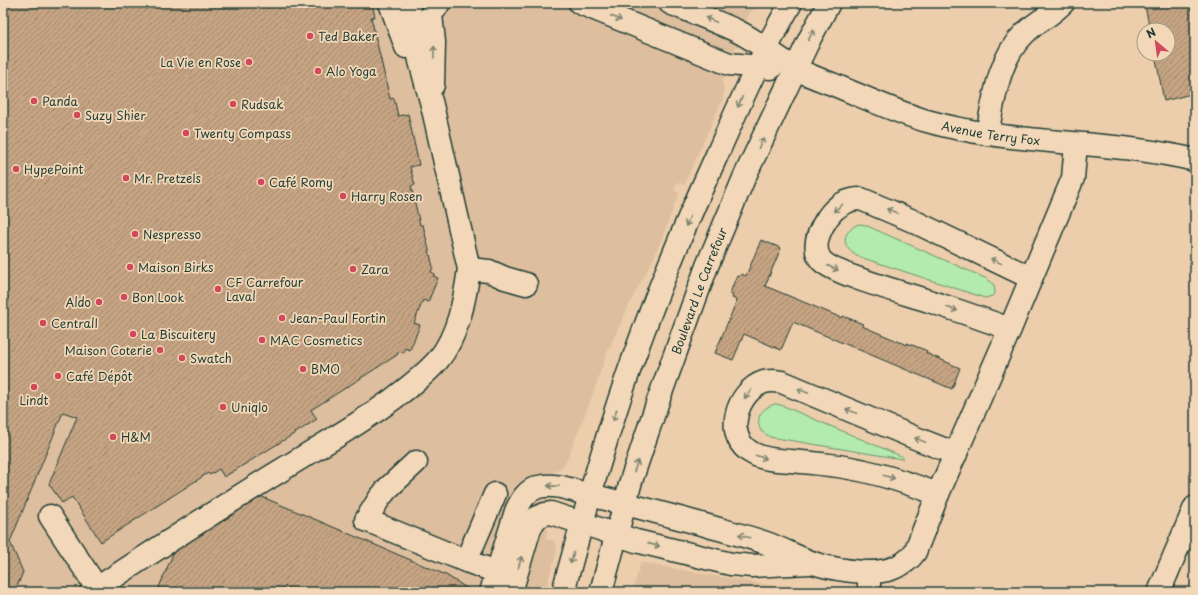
<svg xmlns="http://www.w3.org/2000/svg" width="1198" height="595" font-family="'Playpen Sans',sans-serif">
	<defs>
		<pattern id="building-hatch" width="6" height="6" patternUnits="userSpaceOnUse"><rect width="6" height="6" fill="#c6a483"/><path d="M-1 1l2-2M0 6l6-6M5 7l2-2" fill="none" stroke="#a0876c"/></pattern>
	</defs>
	<rect width="100%" height="100%" fill="#eccdac"/>
	<filter id="ink" filterUnits="userSpaceOnUse"><feTurbulence type="fractalNoise" baseFrequency=".025" numOctaves="2"/><feDisplacementMap in="SourceGraphic" scale="8" xChannelSelector="R" yChannelSelector="G"/><feConvolveMatrix kernelMatrix="1 2 1 2 8 2 1 2 1" color-interpolation-filters="sRGB"/></filter>
	<g filter="url(#ink)">
		<path fill="#ddbe9e" d="M 3,3 L 759,3 L 756,9 L 750,12 L 722,83 L 724,89 L 723,98 L 684,185 L 677,182 L 674,190 L 679,193 L 664,233 L 653,259 L 635,293 L 608,350 L 591,399 L 566,462 L 559,470 L 554,471 L 546,540 L 553,540 L 556,544 L 557,550 L 545,592 L 3,592 Z
			M 641,562 L 703,574 L 811,592 L 632,592 Z"/>
		<path fill="#b3eaad" stroke="#699470" d="M 859,224 L 865,225 L 985,278 L 994,285 L 995,293 L 992,296 L 985,298 L 857,256 C 840,246 842,231 859,224 Z
			M 775,404 L 781,405 L 903,457 L 902,459 L 770,437 L 761,431 C 755,418 761,408 775,404 Z"/>
		<path fill="url(#building-hatch)" stroke="#1f3d34" d="M 3,3 L 372,3 L 375,17 L 371,17 L 390,99 L 394,98 L 398,116 L 408,114 L 419,165 L 410,167 L 415,185 L 411,186 L 420,225 L 423,225 L 433,267 L 431,272 L 435,274 L 433,276 L 438,278 L 428,302 L 423,300 L 414,323 L 420,325 L 410,350 L 405,348 L 404,353 L 399,351 L 397,355 L 311,410 L 317,419 L 297,432 L 224,477 L 219,469 L 210,475 L 208,473 L 101,542 L 72,497 L 62,503 L 49,484 L 77,417 L 63,412 L 10,542 L 23,572 L 15,592 L 3,592 Z
			M 1146,3 L 1195,3 L 1195,93 L 1164,101 L 1155,54 L 1168,54 L 1168,30 L 1150,30 L 1145,6 Z
			M 761,240 L 781,248 L 765,286 L 842,318 L 843,316 L 863,324 L 862,326 L 907,345 L 907,343 L 925,350 L 927,351 L 926,353 L 960,368 L 952,389 L 793,322 L 781,350 L 744,334 L 733,360 L 715,353 L 737,300 L 732,298 L 733,295 L 730,294 L 733,285 L 737,276 L 739,277 L 741,274 L 746,276 Z
			M 253,493 L 446,575 L 473,592 L 157,592 L 178,542 Z"/>
		<g fill="none" stroke-linecap="round" stroke-linejoin="round">
			<g stroke="#1f3d34" stroke-width="25">
				<g id="minor">
					<path d="M 390,3 L 406,47"/>
					<path d="M 580,3 L 729,64 L 771,68"/>
					<path id="s1" d="M 670,3 C 692,12 715,21 737,31 C 758,41 775,57 795,68 C 808,76 823,80 837,86 C 866,98 896,112 927,121 C 1014,146 1107,139 1195,160"/>
					<path d="M 433,85 L 434,42 L 431,15 L 439,3"/>
					<path d="M 987,134 C 994,100 998,59 1024,34 C 1031,27 1038,22 1046,17 C 1052,13 1058,8 1063,3"/>
					<path d="M 469,269 L 489,271 L 505,278 L 526,284"/>
					<path d="M 1010,329 C 983,319 956,310 929,301 C 908,294 832,274 821,260 C 811,247 820,229 828,217 C 836,206 847,199 861,199 L 913,221 L 1031,278"/>
					<path d="M 416,462 L 387,489 L 379,499 L 366,520 L 466,561"/>
					<path d="M 495,494 L 466,561 L 497,572"/>
					<path d="M 938,494 C 905,482 873,471 838,466 C 822,464 806,462 790,461 C 778,460 765,460 754,454 C 722,439 736,391 764,382 C 770,380 776,381 782,382 L 918,439 L 956,454"/>
					<path d="M 50,516 L 97,588"/>
					<path d="M 869,572 L 869,592"/>
					<path d="M 91,592 C 154,551 216,510 280,471 C 318,447 357,426 393,399 C 409,387 425,375 438,360 C 458,336 465,299 469,269 L 432,105 L 420,61 L 408,3"/>
					<path d="M 491,592 L 516,511 C 521,500 526,491 538,487 C 557,482 575,492 594,496 C 631,505 668,515 705,525 C 725,531 746,536 766,543 C 782,549 797,557 813,563 C 829,568 847,571 864,572 C 883,573 904,568 915,552 L 938,494 L 1010,329 L 1073,178 L 1076,144"/>
					<path d="M 511,592 L 530,528 L 536,518 L 545,514 L 551,513 L 636,541 L 731,564 L 752,566 L 809,563"/>
					<path d="M 563,592 C 586,508 609,424 639,343 C 662,280 688,218 716,157 C 739,105 762,53 791,3"/>
					<path id="s2" d="M 601,592 L 631,481 L 658,401 L 707,266 L 744,178 L 810,38 L 829,3"/>
					<path d="M 1159,592 L 1195,507"/>
				</g>
			</g>
			<use href="#minor" stroke="#f2d8b9" stroke-width="22"/>
		</g>
		<defs><path id="oneway-shaft" d="M-6 0H5M1.5-3L5.5 0L1.5 3" fill="none" stroke-width="1.6" stroke-linecap="round" stroke-linejoin="round"/></defs>
		<g stroke="#7e8370">
			<use href="#oneway-shaft" transform="translate(616 18) rotate(23)"/>
			<use href="#oneway-shaft" transform="translate(711 20) rotate(-157)"/>
			<use href="#oneway-shaft" transform="translate(811 35) rotate(-65)"/>
			<use href="#oneway-shaft" transform="translate(434 52) rotate(-88)"/>
			<use href="#oneway-shaft" transform="translate(740 102) rotate(114)"/>
			<use href="#oneway-shaft" transform="translate(761 143) rotate(-65)"/>
			<use href="#oneway-shaft" transform="translate(838 208) rotate(141)"/>
			<use href="#oneway-shaft" transform="translate(892 211) rotate(-157)"/>
			<use href="#oneway-shaft" transform="translate(688 221) rotate(113)"/>
			<use href="#oneway-shaft" transform="translate(996 261) rotate(-154)"/>
			<use href="#oneway-shaft" transform="translate(833 268) rotate(25)"/>
			<use href="#oneway-shaft" transform="translate(952 309) rotate(19)"/>
			<use href="#oneway-shaft" transform="translate(803 391) rotate(-158)"/>
			<use href="#oneway-shaft" transform="translate(748 394) rotate(129)"/>
			<use href="#oneway-shaft" transform="translate(851 411) rotate(-157)"/>
			<use href="#oneway-shaft" transform="translate(615 415) rotate(108)"/>
			<use href="#oneway-shaft" transform="translate(920 440) rotate(-158)"/>
			<use href="#oneway-shaft" transform="translate(761 457) rotate(18)"/>
			<use href="#oneway-shaft" transform="translate(636 466) rotate(-71)"/>
			<use href="#oneway-shaft" transform="translate(889 477) rotate(16)"/>
			<use href="#oneway-shaft" transform="translate(553 486) rotate(-179)"/>
			<use href="#oneway-shaft" transform="translate(744 536) rotate(-163)"/>
			<use href="#oneway-shaft" transform="translate(654 545) rotate(13)"/>
			<use href="#oneway-shaft" transform="translate(572 558) rotate(105)"/>
			<use href="#oneway-shaft" transform="translate(520 562) rotate(-74)"/>
		</g>
	</g>
	<g fill="#d1495b" stroke="#f2d8b9" stroke-width="1.5">
		<circle cx="310" cy="36" r="4"/>
		<circle cx="249" cy="62" r="4"/>
		<circle cx="318" cy="71" r="4"/>
		<circle cx="34" cy="101" r="4"/>
		<circle cx="233" cy="104" r="4"/>
		<circle cx="77" cy="115" r="4"/>
		<circle cx="186" cy="133" r="4"/>
		<circle cx="16" cy="169" r="4"/>
		<circle cx="126" cy="178" r="4"/>
		<circle cx="261" cy="182" r="4"/>
		<circle cx="343" cy="196" r="4"/>
		<circle cx="135" cy="234" r="4"/>
		<circle cx="130" cy="267" r="4"/>
		<circle cx="353" cy="269" r="4"/>
		<circle cx="218" cy="289" r="4"/>
		<circle cx="124" cy="297" r="4"/>
		<circle cx="99" cy="302" r="4"/>
		<circle cx="282" cy="318" r="4"/>
		<circle cx="43" cy="323" r="4"/>
		<circle cx="133" cy="334" r="4"/>
		<circle cx="262" cy="340" r="4"/>
		<circle cx="160" cy="350" r="4"/>
		<circle cx="182" cy="358" r="4"/>
		<circle cx="303" cy="369" r="4"/>
		<circle cx="58" cy="376" r="4"/>
		<circle cx="34" cy="387" r="4"/>
		<circle cx="223" cy="407" r="4"/>
		<circle cx="113" cy="437" r="4"/>
	</g>
	<g text-anchor="middle" dominant-baseline="central" stroke-width="3.5" stroke-linejoin="round" paint-order="stroke">
		<g font-size="12" fill="#1f3d34" stroke="#f2d8b9" text-anchor="start">
			<text x="318" y="36">Ted Baker</text>
			<text x="241" y="62" text-anchor="end">La Vie en Rose</text>
			<text x="326" y="71">Alo Yoga</text>
			<text x="42" y="101">Panda</text>
			<text x="241" y="104">Rudsak</text>
			<text x="85" y="115">Suzy Shier</text>
			<text x="194" y="133">Twenty Compass</text>
			<text x="24" y="169">HypePoint</text>
			<text x="134" y="178">Mr. Pretzels</text>
			<text x="269" y="182">Café Romy</text>
			<text x="351" y="196">Harry Rosen</text>
			<text x="143" y="234">Nespresso</text>
			<text x="138" y="267">Maison Birks</text>
			<text x="361" y="269">Zara</text>
			<text x="226" y="282">CF Carrefour<tspan x="226" dy="14">Laval</tspan></text>
			<text x="132" y="297">Bon Look</text>
			<text x="91" y="302" text-anchor="end">Aldo</text>
			<text x="290" y="318">Jean-Paul Fortin</text>
			<text x="51" y="323">Centrall</text>
			<text x="141" y="334">La Biscuitery</text>
			<text x="270" y="340">MAC Cosmetics</text>
			<text x="152" y="350" text-anchor="end">Maison Coterie</text>
			<text x="190" y="358">Swatch</text>
			<text x="311" y="369">BMO</text>
			<text x="66" y="376">Café Dépôt</text>
			<text x="34" y="400" text-anchor="middle">Lindt</text>
			<text x="231" y="407">Uniqlo</text>
			<text x="121" y="437">H&amp;M</text>
		</g>
		<g font-size="12" fill="#1f3d34" stroke="#f2d8b9">
			<text stroke="none"><textPath href="#s1" startOffset="349">Avenue Terry Fox</textPath></text>
			<text stroke="none"><textPath href="#s2" startOffset="317">Boulevard Le Carrefour</textPath></text>
		</g>
	</g>
	<rect width="1198" height="595" fill="none" stroke="#f2d8b9" stroke-width="16"/>
	<rect x="8" y="8" width="1182" height="579" fill="none" stroke="#1f3d34" stroke-width="1.5" filter="url(#ink)"/>
	<g transform="translate(1156 42) rotate(331)"><circle r="19" fill="#f2d8b9" stroke="#9e9a84"/>
	<path d="M0-3L7 15L0 10L-7 15Z" fill="#d1495b"/>
	<text y="-6" font-size="11" font-weight="bold" text-anchor="middle" fill="#1f3d34">N</text>
	</g>
</svg>
